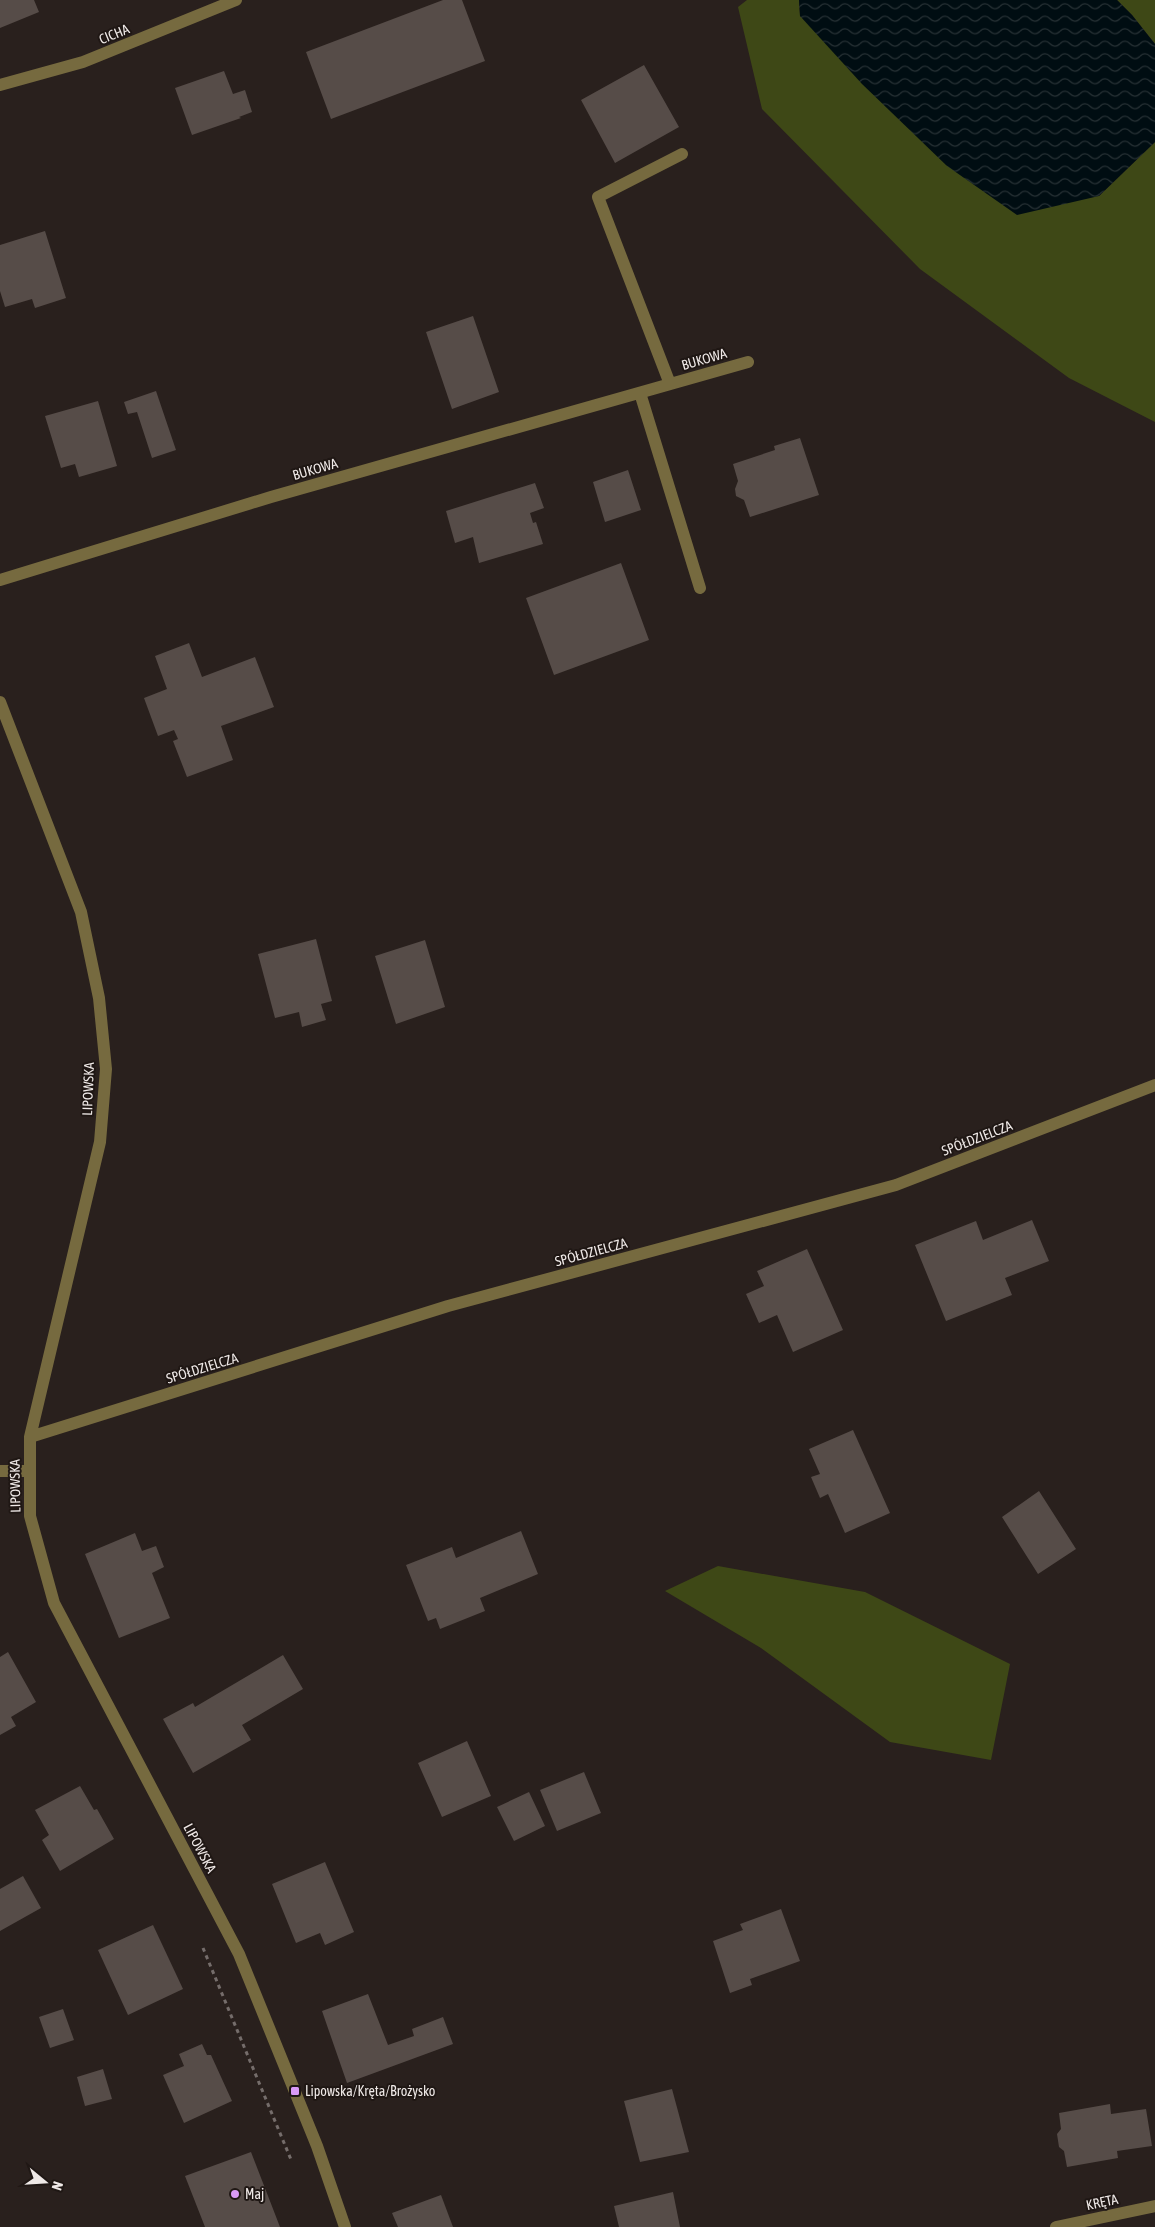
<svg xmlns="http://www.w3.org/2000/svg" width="1155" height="2227" font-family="'Asap Condensed',sans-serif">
	<defs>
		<pattern id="water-waves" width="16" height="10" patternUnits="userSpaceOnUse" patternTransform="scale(1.25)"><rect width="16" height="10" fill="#000d12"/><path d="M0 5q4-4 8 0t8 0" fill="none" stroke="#263034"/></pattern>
	</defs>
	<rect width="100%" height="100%" fill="#29201d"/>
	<path fill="#3e4816" d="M 747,0 L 799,0 L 800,16 L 1099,196 L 1155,142 L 1155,422 L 1069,378 L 920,269 L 762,109 L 738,7 Z
		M 1117,0 L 1155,0 L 1155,44 L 1132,15 Z
		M 718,1566 L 865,1592 L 1010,1664 L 991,1760 L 890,1742 L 761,1648 L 665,1591 Z"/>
	<path fill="url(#water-waves)" d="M 799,0 L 1117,0 L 1132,15 L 1155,44 L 1155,142 L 1099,196 L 1017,215 L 947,166 L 862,84 L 800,16 Z"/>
	<path fill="#564c48" d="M 0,0 L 34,0 L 39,12 L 0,28 Z
		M 443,0 L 462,0 L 485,61 L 331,119 L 306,52 Z
		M 644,65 L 679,127 L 615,163 L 581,100 Z
		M 224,71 L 233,94 L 245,90 L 252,112 L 239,117 L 241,118 L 192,135 L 175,88 Z
		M 45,231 L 66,298 L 35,308 L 32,299 L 5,307 L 0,291 L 0,245 Z
		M 473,316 L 499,392 L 452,409 L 426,332 Z
		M 156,391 L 176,450 L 152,458 L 137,412 L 128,414 L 124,402 Z
		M 98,401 L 117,466 L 79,477 L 75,464 L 61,468 L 45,416 Z
		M 800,438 L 819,495 L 750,517 L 744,500 L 736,496 L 735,489 L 738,481 L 733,464 L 775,450 L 774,446 Z
		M 628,470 L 641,510 L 605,522 L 593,482 Z
		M 535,483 L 544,508 L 530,513 L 533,523 L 536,522 L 543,544 L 479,563 L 473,537 L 455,543 L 446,511 Z
		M 621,563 L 649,640 L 554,675 L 526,598 Z
		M 189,643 L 202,677 L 255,657 L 274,707 L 221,726 L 233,760 L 187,777 L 173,741 L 178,739 L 174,730 L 158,736 L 144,698 L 167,689 L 155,656 Z
		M 316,939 L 332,1001 L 321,1004 L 326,1020 L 302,1027 L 299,1012 L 275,1018 L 258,954 Z
		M 425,940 L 445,1007 L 396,1024 L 375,956 Z
		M 1032,1220 L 1049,1261 L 1005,1278 L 1012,1295 L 946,1321 L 915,1245 L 976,1221 L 983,1240 Z
		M 807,1249 L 843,1330 L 793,1352 L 777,1315 L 759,1323 L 746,1294 L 764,1286 L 757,1271 Z
		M 853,1430 L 890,1513 L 845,1533 L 828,1494 L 820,1498 L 811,1477 L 820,1474 L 809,1449 Z
		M 1039,1491 L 1076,1549 L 1038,1574 L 1002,1517 Z
		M 521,1531 L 538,1574 L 480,1598 L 485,1611 L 440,1629 L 436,1618 L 428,1621 L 406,1565 L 452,1547 L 456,1558 Z
		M 135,1533 L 142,1551 L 156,1546 L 164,1567 L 152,1573 L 170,1618 L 119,1638 L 85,1554 Z
		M 8,1652 L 36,1702 L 11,1717 L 16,1726 L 0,1735 L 0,1657 Z
		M 283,1655 L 303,1689 L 242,1725 L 251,1740 L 193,1773 L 163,1719 L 193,1703 L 195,1707 Z
		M 467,1741 L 491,1796 L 442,1817 L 418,1763 Z
		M 584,1772 L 601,1813 L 557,1831 L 540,1790 Z
		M 80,1786 L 94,1810 L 97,1809 L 114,1839 L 60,1871 L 42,1840 L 49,1835 L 35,1810 Z
		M 529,1792 L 545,1826 L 514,1841 L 497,1807 Z
		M 325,1862 L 354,1932 L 325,1945 L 320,1933 L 296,1943 L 272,1884 Z
		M 23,1876 L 41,1908 L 0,1931 L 0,1889 Z
		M 781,1909 L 800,1961 L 750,1979 L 752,1985 L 730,1993 L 713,1941 L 743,1930 L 740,1924 Z
		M 153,1925 L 183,1989 L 128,2015 L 98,1950 Z
		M 368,1994 L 388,2045 L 414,2036 L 412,2029 L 443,2017 L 453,2044 L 347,2083 L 322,2011 Z
		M 63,2009 L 74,2040 L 50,2048 L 39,2017 Z
		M 202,2044 L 207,2055 L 211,2055 L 232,2101 L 184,2123 L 163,2075 L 184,2066 L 179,2054 Z
		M 103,2069 L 112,2099 L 85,2106 L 77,2077 Z
		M 672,2089 L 689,2152 L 640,2162 L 624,2101 Z
		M 1110,2104 L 1111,2114 L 1146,2109 L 1152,2146 L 1117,2151 L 1118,2158 L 1067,2167 L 1064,2151 L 1059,2147 L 1057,2134 L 1061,2129 L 1059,2113 Z
		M 251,2152 L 280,2227 L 205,2227 L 185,2176 Z
		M 673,2192 L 680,2227 L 619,2227 L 614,2206 Z
		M 441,2195 L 453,2227 L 398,2227 L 392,2213 Z"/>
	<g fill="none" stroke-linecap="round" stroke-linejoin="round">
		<path stroke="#756d6b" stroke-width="3" stroke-dasharray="4 4" stroke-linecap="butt" d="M 203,1948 L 292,2162"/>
		<path stroke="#766a3f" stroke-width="12" d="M 0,85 L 83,62 L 236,0
			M 670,384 L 598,197 L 682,154
			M 640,393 L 700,588
			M 0,580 L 271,497 L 748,362
			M 0,702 L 81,912 L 99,998 L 106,1069 L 100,1142 L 30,1437 L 30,1516 L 54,1603 L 239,1954 L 317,2146 L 345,2227
			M 30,1437 L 448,1306 L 896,1185 L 1155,1085
			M 0,1471 L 30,1471
			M 1056,2227 L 1155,2206"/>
	</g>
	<g fill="#da9af6" stroke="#1f1714" stroke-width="2">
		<rect x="290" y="2086" width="10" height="10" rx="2.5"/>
		<circle cx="235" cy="2194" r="5"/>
	</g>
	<g text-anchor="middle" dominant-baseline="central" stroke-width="4" stroke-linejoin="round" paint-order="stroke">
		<g font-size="14" fill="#efe9e7" stroke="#1f1714">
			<text transform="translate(114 34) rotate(-22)">CICHA</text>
			<text transform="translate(704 359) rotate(-16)">BUKOWA</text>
			<text transform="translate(315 469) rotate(-16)">BUKOWA</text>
			<text transform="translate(88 1089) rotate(-88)">LIPOWSKA</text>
			<text transform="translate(977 1138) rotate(-21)">SPÓŁDZIELCZA</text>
			<text transform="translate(591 1252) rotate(-15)">SPÓŁDZIELCZA</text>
			<text transform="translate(202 1368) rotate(-17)">SPÓŁDZIELCZA</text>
			<text transform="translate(15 1486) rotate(-91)">LIPOWSKA</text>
			<text transform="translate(200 1848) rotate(62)">LIPOWSKA</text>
			<text transform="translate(1102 2202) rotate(-12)">KRĘTA</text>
		</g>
		<g font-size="14" fill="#efe9e7" stroke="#1f1714" text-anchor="start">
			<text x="305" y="2091">Lipowska/Kręta/Brożysko</text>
			<text x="245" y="2194">Maj</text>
		</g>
	</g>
	<g transform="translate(45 2182) rotate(108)" stroke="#1f1714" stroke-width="4" paint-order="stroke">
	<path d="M0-4L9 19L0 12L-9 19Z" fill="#efe9e7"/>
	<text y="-8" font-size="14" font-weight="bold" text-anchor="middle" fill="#efe9e7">N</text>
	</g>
</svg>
